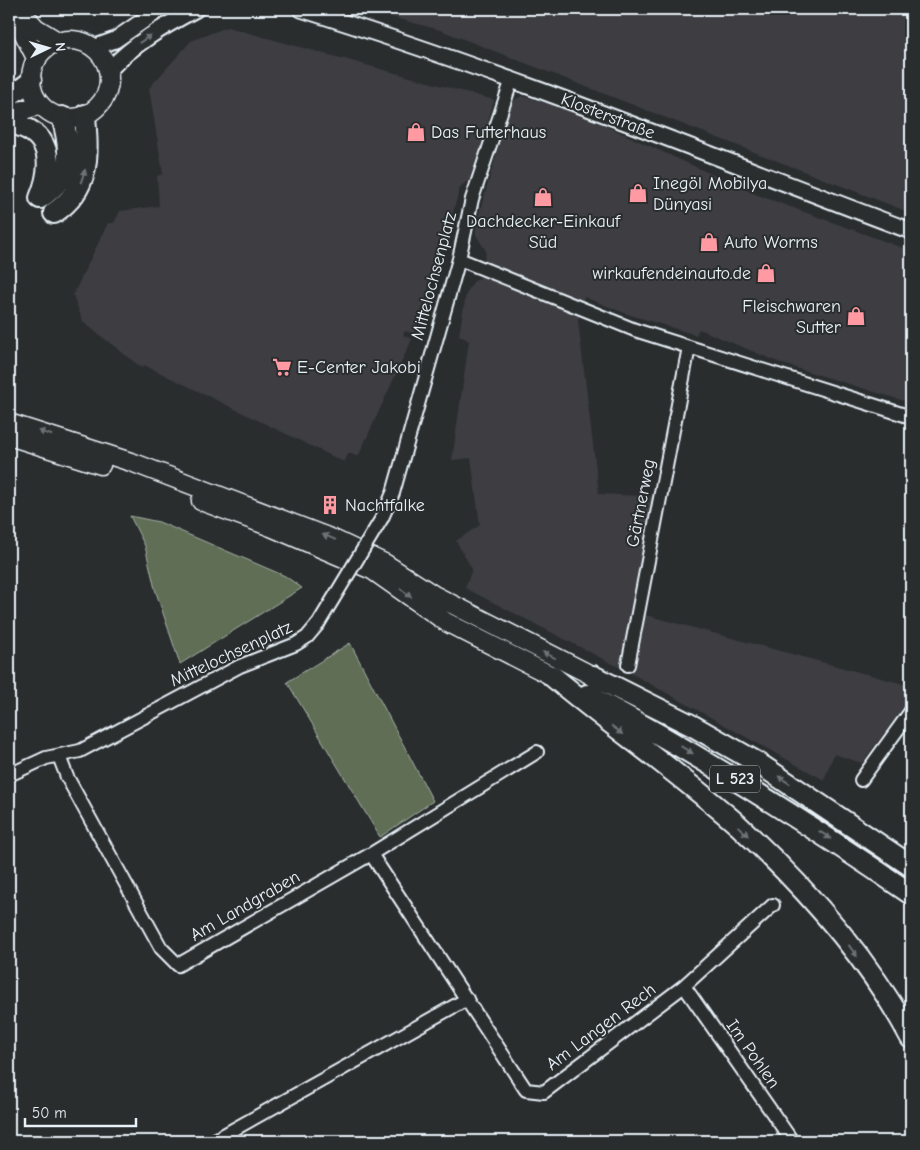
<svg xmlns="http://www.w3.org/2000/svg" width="920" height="1150" font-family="'Comic Neue',sans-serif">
	<rect width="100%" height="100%" fill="#2a2d2e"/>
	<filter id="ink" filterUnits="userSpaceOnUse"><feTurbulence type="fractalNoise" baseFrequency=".02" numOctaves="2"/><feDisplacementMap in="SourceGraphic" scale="10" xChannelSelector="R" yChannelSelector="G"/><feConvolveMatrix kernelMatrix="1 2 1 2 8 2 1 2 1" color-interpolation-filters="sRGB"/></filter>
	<g filter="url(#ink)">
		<path fill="#3c3d43" d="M 362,9 L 911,9 L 911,213 L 440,30 Z
			M 227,27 L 494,100 L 473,177 L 460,187 L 439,263 L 437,263 L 414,334 L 405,331 L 403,335 L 412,339 L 358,457 L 349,453 L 344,462 L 144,365 L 142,368 L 83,322 L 73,295 L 108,223 L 114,223 L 120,211 L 159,206 L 157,176 L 163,174 L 149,88 L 191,41 Z
			M 522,96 L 573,111 L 755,194 L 911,251 L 911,403 L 783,364 L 699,329 L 696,335 L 627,314 L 584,297 L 578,321 L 599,494 L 660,497 L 638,613 L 911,686 L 911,697 L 862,763 L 834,754 L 824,780 L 634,675 L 465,588 L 472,569 L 456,541 L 480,525 L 471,458 L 452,460 L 469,341 L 459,335 L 466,294 L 473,282 L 481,277 L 486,251 L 476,235 L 476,224 L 512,101 Z"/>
		<path fill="#606e56" stroke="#a4b0a7" d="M 130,516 L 159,522 L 285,576 L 302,588 L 180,664 L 155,589 L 145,546 Z
			M 350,643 L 433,801 L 380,837 L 287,682 Z"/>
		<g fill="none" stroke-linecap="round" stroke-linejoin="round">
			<g stroke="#e8f1f8" stroke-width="16">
				<path id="minor" d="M 459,259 L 635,330 L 911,417
					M 382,518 L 393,493 L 459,259 L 472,199 L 512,79
					M 628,665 L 689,347
					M 59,756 L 67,777 L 161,948 L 178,965 L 371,854 L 537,752
					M 9,775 L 46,758 L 80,751 L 240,666 L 296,644 L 307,637 L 318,624
					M 861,780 L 911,711
					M 371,854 L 526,1090 L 544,1092 L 684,986 L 773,905
					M 684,986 L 792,1141
					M 213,1141 L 467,999"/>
			</g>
			<g stroke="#e8f1f8" stroke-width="19">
				<path id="tertiary" d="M 301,9 C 508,73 709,155 911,231
					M 93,48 L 115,40 L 160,9
					M 108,71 C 133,44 164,26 196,9"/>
			</g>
			<g stroke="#e8f1f8" stroke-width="21">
				<path id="secondary" d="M 11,9 L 37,60
					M 19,9 L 36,28 L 59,42
					M31 79a39 39 0 1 1 78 0a39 39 0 1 1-78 0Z
					M 9,97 L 32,80
					M 9,114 L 41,105
					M 9,423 L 134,463 L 333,539 L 386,564 L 434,595 L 593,676
					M 9,436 L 101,465
					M 201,501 L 271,527 L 372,570 L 446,622 L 552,676"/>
			</g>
			<g stroke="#e8f1f8" stroke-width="24">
				<path id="trunk" d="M 9,123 C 52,131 54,163 40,198
					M 40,198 C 73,176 72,152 62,117
					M 54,213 C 91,188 88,156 85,115
					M 552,676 C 613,727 679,773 738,825 C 804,886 869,958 911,1038
					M 593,676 L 693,726 L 758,763 L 911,866
					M 587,695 C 699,754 806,822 911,894"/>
			</g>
			<use href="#minor" stroke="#2a2d2e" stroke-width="12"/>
			<use href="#tertiary" stroke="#2a2d2e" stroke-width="15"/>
			<use href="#secondary" stroke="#2a2d2e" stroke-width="18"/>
			<use href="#trunk" stroke="#2a2d2e" stroke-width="20"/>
			<g stroke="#e8f1f8" stroke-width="16" stroke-linecap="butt">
				<path id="minor-bridge" d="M 318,624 L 382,518"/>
			</g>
			<use href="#minor-bridge" stroke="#2a2d2e" stroke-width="12"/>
		</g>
		<defs><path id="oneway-solid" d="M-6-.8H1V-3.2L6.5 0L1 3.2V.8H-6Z" transform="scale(1.25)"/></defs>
		<g fill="#6c7275">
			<use href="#oneway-solid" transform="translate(145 39) rotate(-34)"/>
			<use href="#oneway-solid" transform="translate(83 176) rotate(-71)"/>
			<use href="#oneway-solid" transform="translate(45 433) rotate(-163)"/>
			<use href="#oneway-solid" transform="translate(329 537) rotate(-158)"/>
			<use href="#oneway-solid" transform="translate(406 593) rotate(38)"/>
			<use href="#oneway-solid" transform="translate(549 655) rotate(-154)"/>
			<use href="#oneway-solid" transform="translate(617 730) rotate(38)"/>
			<use href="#oneway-solid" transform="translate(687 750) rotate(31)"/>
			<use href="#oneway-solid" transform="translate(784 780) rotate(-146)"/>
			<use href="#oneway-solid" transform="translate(743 831) rotate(43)"/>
			<use href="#oneway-solid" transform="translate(825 835) rotate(34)"/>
			<use href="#oneway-solid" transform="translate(853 951) rotate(54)"/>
		</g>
	</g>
	<defs>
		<g id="shop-bare" transform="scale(1.5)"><path d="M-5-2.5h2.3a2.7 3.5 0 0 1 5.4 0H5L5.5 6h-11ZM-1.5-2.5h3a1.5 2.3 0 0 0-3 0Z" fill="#ff9aa2" stroke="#2a2d2e" stroke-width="2.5" paint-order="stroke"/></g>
		<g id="supermarket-bare" transform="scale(1.5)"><path d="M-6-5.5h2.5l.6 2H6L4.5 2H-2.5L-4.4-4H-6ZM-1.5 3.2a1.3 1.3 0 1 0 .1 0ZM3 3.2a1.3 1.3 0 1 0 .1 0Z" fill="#ff9aa2" stroke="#2a2d2e" stroke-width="2.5" paint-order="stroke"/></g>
		<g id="building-bare" transform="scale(1.5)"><path d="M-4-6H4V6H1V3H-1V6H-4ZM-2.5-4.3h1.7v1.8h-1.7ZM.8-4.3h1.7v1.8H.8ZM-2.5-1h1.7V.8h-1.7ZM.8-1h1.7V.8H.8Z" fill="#ff9aa2" stroke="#2a2d2e" stroke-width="2.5" paint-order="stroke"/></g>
	</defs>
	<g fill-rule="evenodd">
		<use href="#shop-bare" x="416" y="132"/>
		<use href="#shop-bare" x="638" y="193"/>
		<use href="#shop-bare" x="543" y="197"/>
		<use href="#shop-bare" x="709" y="242"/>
		<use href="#shop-bare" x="766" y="273"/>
		<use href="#shop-bare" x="856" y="316"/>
		<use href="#supermarket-bare" x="282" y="367"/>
		<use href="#building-bare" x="330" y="505"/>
	</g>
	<g text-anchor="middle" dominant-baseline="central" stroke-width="4" stroke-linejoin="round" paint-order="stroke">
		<rect fill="#2a2d2e" stroke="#afb6bb" stroke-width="1" x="710" y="765.5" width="50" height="27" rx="4"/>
		<g font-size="16" font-weight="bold" fill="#e8f1f8">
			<text x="735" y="779">L 523</text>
		</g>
		<g font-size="18" fill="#e8f1f8" stroke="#2a2d2e">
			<text transform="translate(608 116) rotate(21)">Klosterstraße</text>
			<text transform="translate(434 276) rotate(-75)">Mittelochsenplatz</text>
			<text transform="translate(641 503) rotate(-79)">Gärtnerweg</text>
			<text transform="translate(231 654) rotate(-25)">Mittelochsenplatz</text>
			<text transform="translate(245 906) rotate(-30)">Am Landgraben</text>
			<text transform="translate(601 1027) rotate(-37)">Am Langen Rech</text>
			<text transform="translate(753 1054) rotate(55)">Im Pohlen</text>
		</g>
		<g font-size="18" fill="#e8f1f8" stroke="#2a2d2e" text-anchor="start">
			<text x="431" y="132">Das Futterhaus</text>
			<text x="653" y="183">Inegöl Mobilya<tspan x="653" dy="21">Dünyasi</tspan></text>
			<text x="543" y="221" text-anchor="middle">Dachdecker-Einkauf<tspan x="543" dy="21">Süd</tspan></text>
			<text x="724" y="242">Auto Worms</text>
			<text x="751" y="273" text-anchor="end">wirkaufendeinauto.de</text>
			<text x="841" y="306" text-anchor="end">Fleischwaren<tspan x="841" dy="21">Sutter</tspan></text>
			<text x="297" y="367">E-Center Jakobi</text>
			<text x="345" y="505">Nachtfalke</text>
		</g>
	</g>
	<rect width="920" height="1150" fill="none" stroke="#2a2d2e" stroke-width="30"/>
	<rect x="15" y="15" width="890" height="1120" fill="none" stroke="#e8f1f8" stroke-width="2" filter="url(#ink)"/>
	<g transform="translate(48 48) rotate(85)" stroke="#2a2d2e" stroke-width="4" paint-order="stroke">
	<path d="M0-4L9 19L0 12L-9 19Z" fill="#e8f1f8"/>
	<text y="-8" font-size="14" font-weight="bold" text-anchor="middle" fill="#e8f1f8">N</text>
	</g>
	<path d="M25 1118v8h111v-8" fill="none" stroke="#e8f1f8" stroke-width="2.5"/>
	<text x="32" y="1118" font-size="15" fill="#e8f1f8" stroke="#2a2d2e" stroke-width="4" paint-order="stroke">50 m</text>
</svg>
